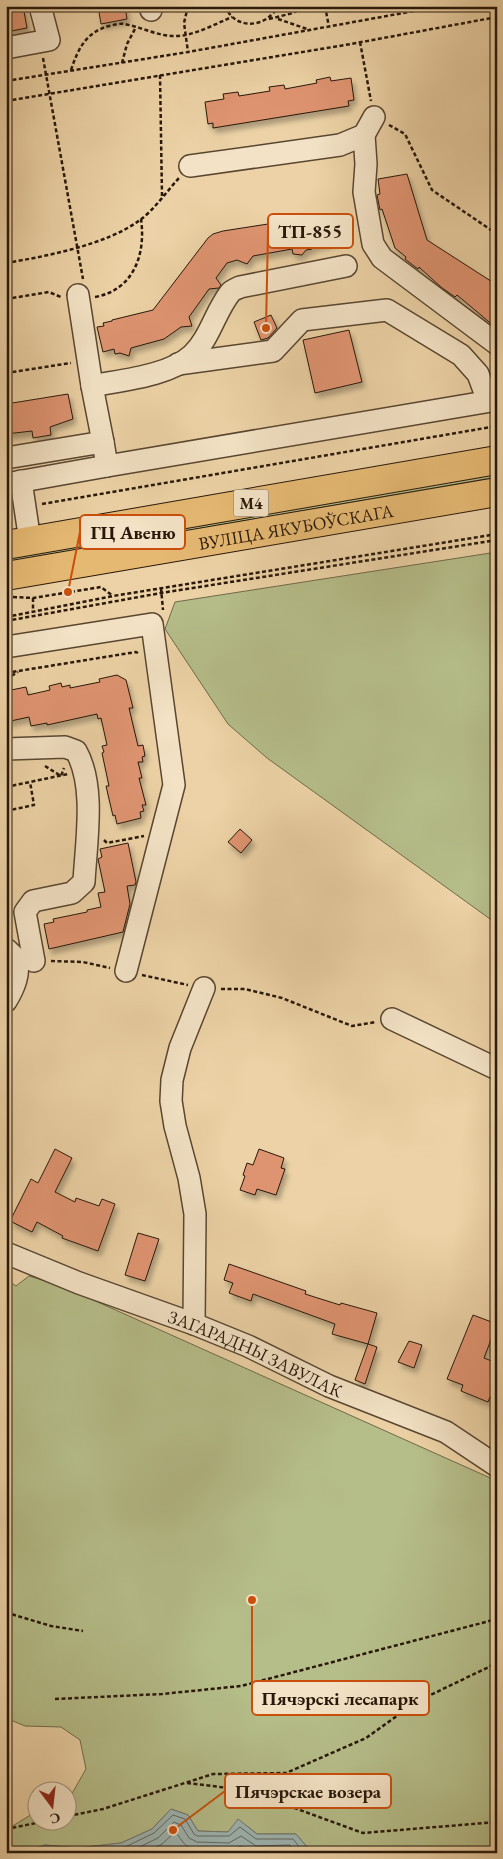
<svg xmlns="http://www.w3.org/2000/svg" width="503" height="1859" font-family="'EB Garamond',serif">
	<defs>
		<filter id="shadow"><feDropShadow dx="3" dy="5" stdDeviation="2.5" flood-color="#0004"/></filter>
	</defs>
	<rect width="100%" height="100%" fill="#ecd2a6"/>
	<filter id="stains"><feTurbulence type="fractalNoise" baseFrequency=".004" numOctaves="4"/><feColorMatrix values="0 0 0 0 .2 0 0 0 0 .09 0 0 0 0 .02 0 0 0 .5 -.17"/></filter>
	<radialGradient id="worn" r=".72"><stop offset=".6" stop-color="#630" stop-opacity="0"/><stop offset="1" stop-color="#630" stop-opacity=".3"/></radialGradient>
	<path fill="#b5bd89" stroke="#6e6a4a" d="M 497,472 L 497,477 L 6,562 L 6,558 Z
		M 497,552 L 497,924 L 267,758 L 228,724 L 165,629 L 175,602 Z
		M 29,1276 L 62,1286 L 497,1481 L 497,1853 L 309,1853 L 307,1847 L 296,1834 L 257,1834 L 247,1826 L 228,1832 L 198,1831 L 188,1815 L 171,1809 L 152,1829 L 121,1843 L 78,1848 L 45,1845 L 22,1853 L 6,1853 L 6,1830 L 37,1811 L 38,1822 L 68,1822 L 68,1798 L 70,1797 L 86,1769 L 80,1740 L 61,1727 L 25,1726 L 6,1718 L 6,1279 L 16,1286 Z"/>
	<path fill="#9db5b3" stroke="#6e766f" d="M 171,1809 L 188,1815 L 198,1831 L 228,1832 L 238,1819 L 257,1834 L 296,1834 L 307,1847 L 309,1853 L 22,1853 L 45,1845 L 78,1848 L 121,1843 L 152,1829 Z"/>
	<g fill="none" stroke-linecap="round" stroke-linejoin="round">
		<path stroke="#62665e" stroke-width="1" d="M 81,1853 L 123,1848 L 154,1833 L 173,1815 L 185,1819 L 194,1834 L 197,1836 L 229,1836 L 240,1827 L 256,1839 L 293,1839 L 304,1853
			M 127,1853 L 158,1838 L 174,1822 L 181,1825 L 189,1838 L 197,1842 L 229,1843 L 241,1836 L 256,1846 L 290,1845 L 297,1853
			M 144,1853 L 162,1844 L 175,1832 C 180,1836 182,1844 189,1847 C 199,1854 230,1851 241,1846 L 253,1853"/>
	</g>
	<path fill="#df9471" stroke="#28180a" filter="url(#shadow)" d="M 6,6 L 23,6 L 27,28 L 6,32 Z
		M 98,6 L 125,6 L 127,19 L 101,24 Z
		M 330,77 L 331,81 L 351,78 L 354,100 L 348,101 L 349,106 L 213,128 L 213,123 L 208,124 L 205,102 L 224,99 L 223,94 L 238,92 L 239,96 L 270,91 L 269,87 L 284,85 L 285,89 L 317,83 L 316,80 Z
		M 407,174 L 427,240 L 497,285 L 497,322 L 494,326 L 457,295 L 455,297 L 441,287 L 419,267 L 418,269 L 405,259 L 406,257 L 395,248 L 382,209 L 380,210 L 377,195 L 380,194 L 378,179 Z
		M 322,216 L 323,219 L 329,218 L 334,242 L 311,247 L 312,249 L 306,250 L 302,255 L 293,254 L 292,249 L 253,256 L 247,264 L 237,260 L 227,263 L 216,278 L 221,285 L 219,288 L 209,289 L 189,317 L 192,326 L 181,327 L 164,339 L 131,348 L 129,356 L 120,353 L 115,354 L 114,349 L 103,352 L 97,327 L 104,326 L 103,323 L 112,321 L 112,320 L 153,310 L 208,238 L 213,234 L 223,231 L 268,224 L 269,226 Z
		M 271,315 L 277,328 L 268,338 L 261,340 L 254,322 Z
		M 349,330 L 362,382 L 315,393 L 303,340 Z
		M 68,394 L 73,419 L 50,427 L 51,435 L 33,438 L 32,431 L 6,434 L 6,404 Z
		M 117,675 L 126,680 L 133,708 L 129,708 L 138,746 L 143,745 L 145,756 L 142,757 L 143,762 L 138,762 L 142,778 L 139,778 L 146,805 L 142,805 L 144,811 L 140,812 L 141,818 L 117,824 L 115,815 L 113,816 L 106,786 L 109,786 L 102,753 L 104,752 L 102,746 L 107,745 L 101,718 L 98,719 L 97,714 L 47,725 L 47,723 L 31,726 L 29,717 L 6,722 L 6,691 L 26,687 L 28,695 L 50,690 L 49,686 L 61,683 L 62,687 L 70,685 L 70,688 L 100,682 L 99,679 Z
		M 240,829 L 252,840 L 241,853 L 228,842 Z
		M 128,843 L 136,882 L 135,885 L 127,886 L 130,904 L 123,932 L 49,949 L 44,924 L 54,922 L 53,919 L 87,912 L 87,910 L 101,907 L 98,893 L 105,892 L 98,859 L 102,857 L 100,849 Z
		M 55,1149 L 72,1158 L 55,1192 L 75,1202 L 76,1198 L 99,1206 L 102,1199 L 115,1204 L 98,1251 L 62,1238 L 63,1236 L 37,1222 L 32,1232 L 10,1221 L 31,1179 L 38,1183 Z
		M 259,1149 L 284,1158 L 281,1168 L 285,1169 L 276,1195 L 257,1189 L 255,1195 L 240,1190 L 245,1176 L 243,1175 L 247,1163 L 253,1165 Z
		M 138,1233 L 159,1239 L 145,1281 L 125,1275 Z
		M 229,1264 L 306,1291 L 305,1294 L 340,1305 L 341,1303 L 377,1313 L 368,1344 L 332,1334 L 335,1324 L 253,1294 L 251,1301 L 229,1293 L 233,1283 L 224,1280 Z
		M 473,1315 L 497,1324 L 484,1358 L 497,1363 L 497,1399 L 490,1397 L 488,1402 L 461,1391 L 463,1385 L 447,1379 Z
		M 409,1341 L 422,1345 L 414,1368 L 398,1362 Z
		M 368,1344 L 377,1347 L 365,1384 L 355,1380 Z"/>
	<g fill="none" stroke-linecap="round" stroke-linejoin="round">
		<g stroke="#594631" stroke-width="24">
			<g id="minor">
				<path d="M 150,6 L 151,10"/>
				<path d="M 6,48 L 49,40 L 40,6"/>
				<path d="M 364,135 L 366,164 L 364,192 L 373,244 L 382,258 L 497,344"/>
				<path d="M 190,166 L 340,145 L 364,135 L 374,117"/>
				<path d="M 78,295 L 92,386"/>
				<path d="M 178,364 L 273,351 L 302,320 L 387,310 L 461,355 L 478,374 L 488,401"/>
				<path d="M 103,442 L 92,386 C 122,380 169,376 192,355 C 210,338 215,312 230,293 C 232,290 236,289 240,287 L 346,266"/>
				<path d="M 6,458 L 103,442 L 107,466 L 497,400"/>
				<path d="M 21,481 L 30,541"/>
				<path d="M 6,484 L 107,466"/>
				<path d="M 6,647 L 152,624 L 174,785 L 126,971"/>
				<path d="M 6,749 L 65,747 L 76,751 C 96,786 86,842 84,882 L 72,893 L 33,901 L 25,912 L 34,961"/>
				<path d="M 6,949 C 9,952 13,955 15,958 C 22,971 13,990 6,1001"/>
				<path d="M 392,1019 L 497,1069"/>
				<path id="s1" d="M 6,1253 L 79,1283 L 194,1324 L 248,1346 L 329,1386 L 446,1432 L 497,1466"/>
				<path d="M 194,1324 L 195,1214 L 189,1178 L 175,1126 L 171,1101 L 172,1080 L 180,1048 L 204,988"/>
			</g>
		</g>
		<g stroke="#28180a" stroke-width="30">
			<g id="major">
				<path d="M 6,545 L 497,460"/>
				<path id="s2" d="M 6,576 L 497,492"/>
			</g>
		</g>
		<path stroke="#28180a" stroke-width="2.5" stroke-dasharray="4 2.5" stroke-linecap="butt" d="M 188,6 L 184,23 L 188,52
			M 225,6 C 235,31 267,28 278,6
			M 325,6 L 329,27
			M 417,6 L 420,10
			M 269,19 L 293,13 L 305,6
			M 278,19 L 310,30
			M 360,42 L 371,101
			M 43,58 L 83,279
			M 122,63 L 127,44 L 136,27
			M 71,70 C 78,49 86,32 109,26 C 114,25 120,23 124,24 C 142,27 159,37 177,36 C 196,35 215,24 232,17
			M 160,75 L 162,196
			M 6,81 L 188,52 L 442,6
			M 6,101 L 351,44 L 497,17
			M 389,125 L 405,134 L 432,190 L 497,234
			M 6,263 C 47,256 106,245 140,220 C 154,210 167,191 179,178
			M 95,297 C 134,290 146,254 141,219
			M 6,299 L 49,292 L 61,297
			M 6,373 L 71,363
			M 42,504 L 497,426
			M 161,588 L 163,610
			M 13,597 L 33,598 L 101,587 L 113,596
			M 33,598 L 33,611
			M 6,617 L 113,596 L 497,534
			M 6,621 L 161,593 L 497,540
			M 6,673 L 136,652 L 138,653
			M 6,679 L 18,672
			M 45,766 L 61,776 L 64,768
			M 6,780 L 10,786
			M 6,787 L 68,774
			M 6,796 L 10,786
			M 6,811 L 34,805 L 30,782
			M 104,840 L 107,843 L 144,836
			M 51,961 L 83,962 L 110,968
			M 142,975 L 188,985
			M 221,989 L 245,989 L 282,998 L 352,1026 L 376,1022
			M 6,1616 L 11,1614 L 51,1626 L 83,1631
			M 55,1699 L 162,1694 L 241,1686 L 497,1619
			M 187,1783 L 245,1790 L 363,1833 L 497,1822
			M 68,1816 L 103,1809 L 213,1774 L 286,1773 L 366,1738 L 418,1701 L 497,1663
			M 6,1829 L 41,1822"/>
		<use href="#minor" stroke="#f3e2c5" stroke-width="21"/>
		<use href="#major" stroke="#e6b973" stroke-width="28"/>
	</g>
	<g text-anchor="middle" dominant-baseline="central" stroke-width="5" stroke-linejoin="round" paint-order="stroke">
		<rect fill="#f3e2c5" stroke="#655542" stroke-width="1" x="233.5" y="489.5" width="35" height="27" rx="4"/>
		<g font-size="16" font-weight="bold" fill="#28180a">
			<text x="251" y="503">М4</text>
		</g>
		<g font-size="18" fill="#28180a" stroke="#f3e2c5">
			<text stroke="none"><textPath href="#s2" startOffset="294">ВУЛІЦА ЯКУБОЎСКАГА</textPath></text>
			<text stroke="none"><textPath href="#s1" startOffset="269">ЗАГАРАДНЫ ЗАВУЛАК</textPath></text>
		</g>
	</g>
	<path fill="none" stroke="#cb4f0c" stroke-width="2" d="M266 328L268 231M68 592L80 532M252 1600L252 1698M173 1830L225 1791"/>
	<g fill="#cb4f0c" stroke="#f3e2c5" stroke-width="2">
		<circle cx="266" cy="328" r="5"/>
		<circle cx="68" cy="592" r="5"/>
		<circle cx="252" cy="1600" r="5"/>
		<circle cx="173" cy="1830" r="5"/>
	</g>
	<g fill="#f3e2c5" stroke="#cb4f0c" stroke-width="2">
		<rect x="268" y="214" width="85" height="34" rx="5"/>
		<rect x="80" y="515" width="105" height="34" rx="5"/>
		<rect x="252" y="1681" width="177" height="34" rx="5"/>
		<rect x="225" y="1774" width="166" height="34" rx="5"/>
	</g>
	<g font-size="19" text-anchor="middle" font-weight="bold" fill="#28180a">
		<text x="310" y="238">ТП-855</text>
		<text x="133" y="539">ГЦ Авеню</text>
		<text x="340" y="1705">Пячэрскі лесапарк</text>
		<text x="308" y="1798">Пячэрскае возера</text>
	</g>
	<rect width="503" height="1859" fill="none" stroke="#ecd2a6" stroke-width="25"/>
	<rect x="8" y="8" width="488" height="1844" fill="none" stroke="#28180a" stroke-width="2.5"/>
	<rect x="12" y="12" width="478" height="1834" fill="none" stroke="#28180a"/>
	<g transform="translate(52 1806) rotate(165)"><circle r="24" fill="#f3e2c5" stroke="#a2917a"/>
	<path d="M0-4L9 19L0 12L-9 19Z" fill="#8f2418"/>
	<text y="-8" font-size="14" font-weight="bold" text-anchor="middle" fill="#28180a">С</text>
	</g>
	<rect width="100%" height="100%" filter="url(#stains)"/>
	<rect width="100%" height="100%" fill="url(#worn)"/>
</svg>
